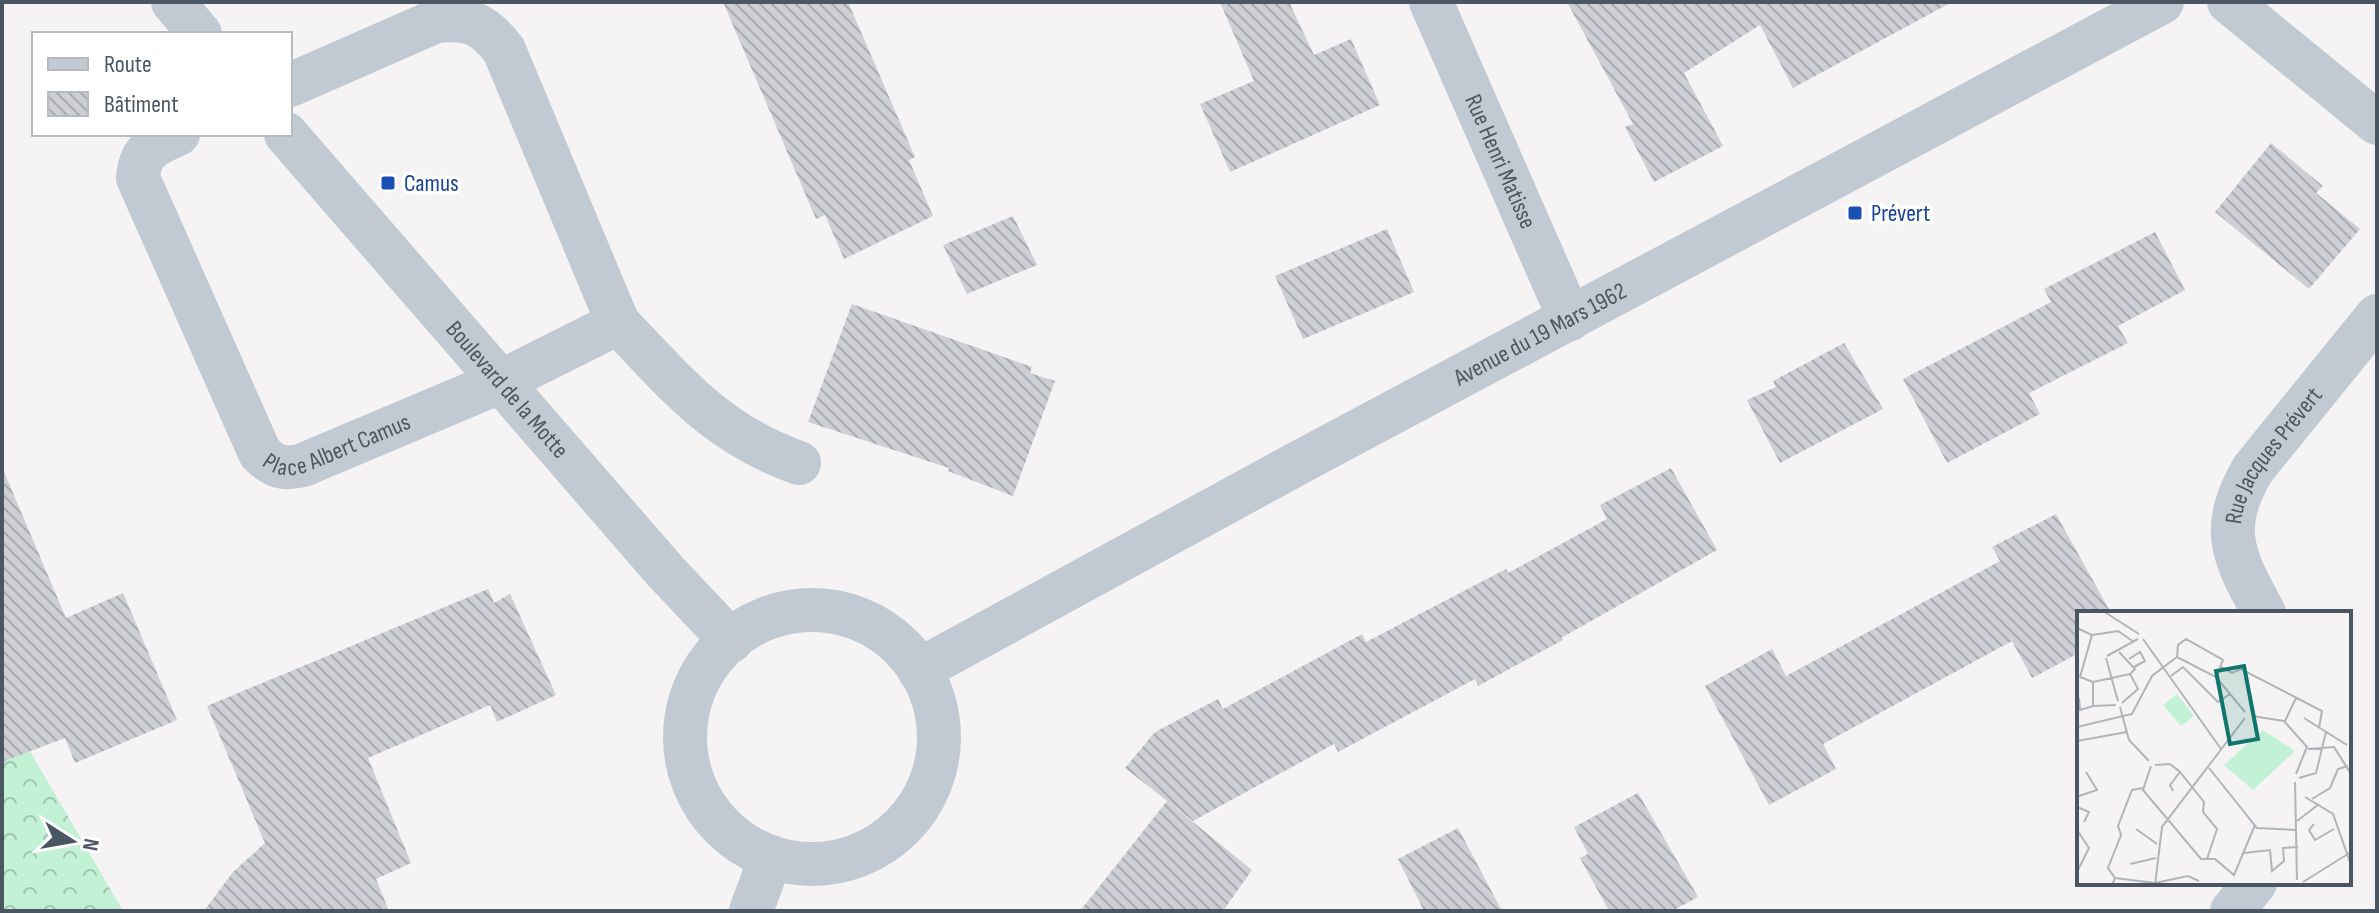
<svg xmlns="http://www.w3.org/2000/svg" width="2379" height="913" font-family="'Sofia Sans Condensed',sans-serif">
	<defs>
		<pattern id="forest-crowns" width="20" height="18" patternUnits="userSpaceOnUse" patternTransform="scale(2)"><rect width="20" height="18" fill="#c3f1d5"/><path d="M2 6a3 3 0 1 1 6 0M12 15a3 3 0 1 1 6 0" fill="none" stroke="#a0c6b0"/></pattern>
		<pattern id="building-back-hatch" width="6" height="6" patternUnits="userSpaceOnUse" patternTransform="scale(2)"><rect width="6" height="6" fill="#cdcfd5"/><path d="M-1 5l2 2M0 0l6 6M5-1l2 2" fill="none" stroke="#a8abb0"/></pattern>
	</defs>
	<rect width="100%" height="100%" fill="#f5f3f3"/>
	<path fill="url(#forest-crowns)" d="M 2,703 L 123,911 L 2,911 Z"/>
	<path fill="url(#building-back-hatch)" d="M 723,2 L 848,2 L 915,157 L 909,160 L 933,216 L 844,259 L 825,215 L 816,219 Z
		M 1220,2 L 1289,2 L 1314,55 L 1351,39 L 1380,105 L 1230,172 L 1200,104 L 1254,81 Z
		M 1567,2 L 1952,2 L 1793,88 L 1760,25 L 1684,73 L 1723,146 L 1654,182 L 1625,127 L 1633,124 Z
		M 2271,143 L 2323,186 L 2316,193 L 2360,229 L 2309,289 L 2215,212 Z
		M 1013,216 L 1037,265 L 967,294 L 943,245 Z
		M 1387,229 L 1414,292 L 1303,339 L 1275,276 Z
		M 2155,232 L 2185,290 L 2118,326 L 2128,343 L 2029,393 L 2040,414 L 1947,463 L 1903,379 L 2051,302 L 2044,289 Z
		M 852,304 L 1032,367 L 1030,373 L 1055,381 L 1013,496 L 948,471 L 949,468 L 808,422 Z
		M 1844,343 L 1883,409 L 1780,463 L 1747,400 L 1776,387 L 1773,381 Z
		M 2,467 L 66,618 L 123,593 L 177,720 L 75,763 L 65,738 L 2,762 Z
		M 1671,468 L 1717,550 L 1561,638 L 1563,640 L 1478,686 L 1475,679 L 1338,752 L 1334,744 L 1193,821 L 1125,768 L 1155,732 L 1218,699 L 1223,709 L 1362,634 L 1366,642 L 1506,569 L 1508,573 L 1607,519 L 1600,505 Z
		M 2056,514 L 2111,613 L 2079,613 L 2079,653 L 2032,678 L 2012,641 L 1823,744 L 1836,769 L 1769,805 L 1705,686 L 1772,649 L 1786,676 L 2000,561 L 1992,547 Z
		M 488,589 L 494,603 L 510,594 L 556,695 L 497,722 L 490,705 L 368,758 L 411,863 L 376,879 L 389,911 L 204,911 L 233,872 L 265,843 L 207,706 Z
		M 1638,793 L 1698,897 L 1672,911 L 1609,911 L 1580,858 L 1588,854 L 1574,827 Z
		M 1167,801 L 1252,870 L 1223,911 L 1080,911 Z
		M 1458,828 L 1502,911 L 1424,911 L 1398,859 Z"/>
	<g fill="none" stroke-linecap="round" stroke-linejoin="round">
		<g stroke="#c1cad2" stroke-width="44">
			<path d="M 173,2 L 200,34"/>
			<path id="s1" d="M 1431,2 L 1570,319"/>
			<path d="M 2229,2 L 2377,123"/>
			<path id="s2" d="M 178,134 C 154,145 140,149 138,178 L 260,453 C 274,467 284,470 303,465 L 502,381 L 618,323 L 504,50 C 483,23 470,18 436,21 L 290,85"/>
			<path id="s3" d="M 286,134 L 665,571 L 731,641"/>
			<path d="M 618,323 C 678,385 715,433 799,463"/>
			<circle cx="812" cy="737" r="127"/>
			<path id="s4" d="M 2264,613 C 2233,556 2218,529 2253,469 L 2377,316"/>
			<path id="s5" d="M 919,670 L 1300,462 L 2162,2"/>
			<path d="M 751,911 L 771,857"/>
			<path d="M 2232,911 L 2255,883"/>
		</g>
	</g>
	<g fill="#1a4fb4" stroke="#fff" stroke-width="3">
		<rect x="380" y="175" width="16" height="16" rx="4"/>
		<rect x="1847" y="205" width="16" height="16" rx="4"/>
	</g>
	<g text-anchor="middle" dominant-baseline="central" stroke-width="7" stroke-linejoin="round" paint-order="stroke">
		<g font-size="24" fill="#4a5661" stroke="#fff">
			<text stroke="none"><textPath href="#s1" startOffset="174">Rue Henri Matisse</textPath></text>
			<text stroke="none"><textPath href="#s5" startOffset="706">Avenue du 19 Mars 1962</textPath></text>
			<text stroke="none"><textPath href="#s3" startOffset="338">Boulevard de la Motte</textPath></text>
			<text stroke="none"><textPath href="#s2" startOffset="450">Place Albert Camus</textPath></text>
			<text stroke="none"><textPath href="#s4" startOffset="176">Rue Jacques Prévert</textPath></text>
		</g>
		<g font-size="24" fill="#164399" stroke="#fff" text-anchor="start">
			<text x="404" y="183">Camus</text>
			<text x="1871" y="213">Prévert</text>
		</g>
	</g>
	<g transform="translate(2077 611)">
		<rect width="274" height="274" fill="#f5f3f3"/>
		<path d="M 100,83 L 117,105 L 104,115 L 86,94 Z" fill="#c3f1d5"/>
		<path d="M 186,119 L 218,140 L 176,179 L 147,154 Z" fill="#c3f1d5"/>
		<path fill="none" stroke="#b1b4b9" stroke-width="2" d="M 26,0 L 62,23M 0,17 L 15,24 L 3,66M 15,24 L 41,20 L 57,31M 66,28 L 144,138M 42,41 L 58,58 L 53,63 L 61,78 L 45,92M 30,45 L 61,28M 100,46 L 101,34 L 109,28 L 146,49 L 139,66M 29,47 L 41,90M 52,48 L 63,41 L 68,50 L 57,56M 144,56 L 155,62 L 164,58 L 245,100 L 242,117M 94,65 L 106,56 L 141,91 L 153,83M 3,66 L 16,71 L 16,95 L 39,94M 16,71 L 53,63M 2,87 L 3,99 L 16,95M 43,96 L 52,129 L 72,150M 175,105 L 207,110 L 230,136 L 219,163M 227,107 L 270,134M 208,110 L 219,87M 0,116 L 55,103 L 75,65 L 100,46 L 139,66 L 168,101M 0,130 L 50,121M 231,138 L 257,136 L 274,163M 78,154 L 93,153 L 103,161 L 93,174 L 96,180M 74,155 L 66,179 L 124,248 L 138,248 L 157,264 L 178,214M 132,157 L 180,217 L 220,219M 103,161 L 127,191 L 126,201 L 140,218 L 130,248M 222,167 L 239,162 L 249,121M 218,171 L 220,269M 2,185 L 20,179 L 9,161M 228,186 L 256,203 L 274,254M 235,188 L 253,177 L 261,158 L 271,155M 0,196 L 12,201 L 7,211M 220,210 L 242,193M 237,213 L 232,219 L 238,229 L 257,218M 59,218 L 80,233M 0,219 L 12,237 L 0,261M 167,242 L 193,239 L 195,260 L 207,250 L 206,237 L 221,236M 53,253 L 79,247M 38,267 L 78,272 L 111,265 L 122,270M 226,271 L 274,241M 35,274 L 38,267 L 31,257 L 44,224 L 41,215 L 55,179 L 66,177M 78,274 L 85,216 L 168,107"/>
		<path fill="#0f766e" fill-opacity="0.15" stroke="#0f766e" stroke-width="4" d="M 167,55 L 181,128 L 153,133 L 139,60 Z"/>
		<rect width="274" height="274" fill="none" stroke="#4a5661" stroke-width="4"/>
	</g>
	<rect width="2379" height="913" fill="none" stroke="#4a5661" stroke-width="8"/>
	<rect x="32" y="32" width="260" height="104" fill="#ffffff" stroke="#b7bbc0" stroke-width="2"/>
	<rect x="48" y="58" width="40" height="12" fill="#c1cad2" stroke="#b7bbc0" stroke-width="2"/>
	<text x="104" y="72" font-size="24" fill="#4a5661">Route</text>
	<rect x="48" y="92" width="40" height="24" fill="url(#building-back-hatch)" stroke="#b7bbc0" stroke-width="2"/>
	<text x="104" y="112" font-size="24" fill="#4a5661">Bâtiment</text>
	<g transform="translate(72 841) rotate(101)" stroke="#ffffff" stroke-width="6" paint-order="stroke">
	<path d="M0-6L14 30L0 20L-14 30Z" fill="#4a5661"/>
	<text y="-12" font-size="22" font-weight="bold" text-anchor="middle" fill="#4a5661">N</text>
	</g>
</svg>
